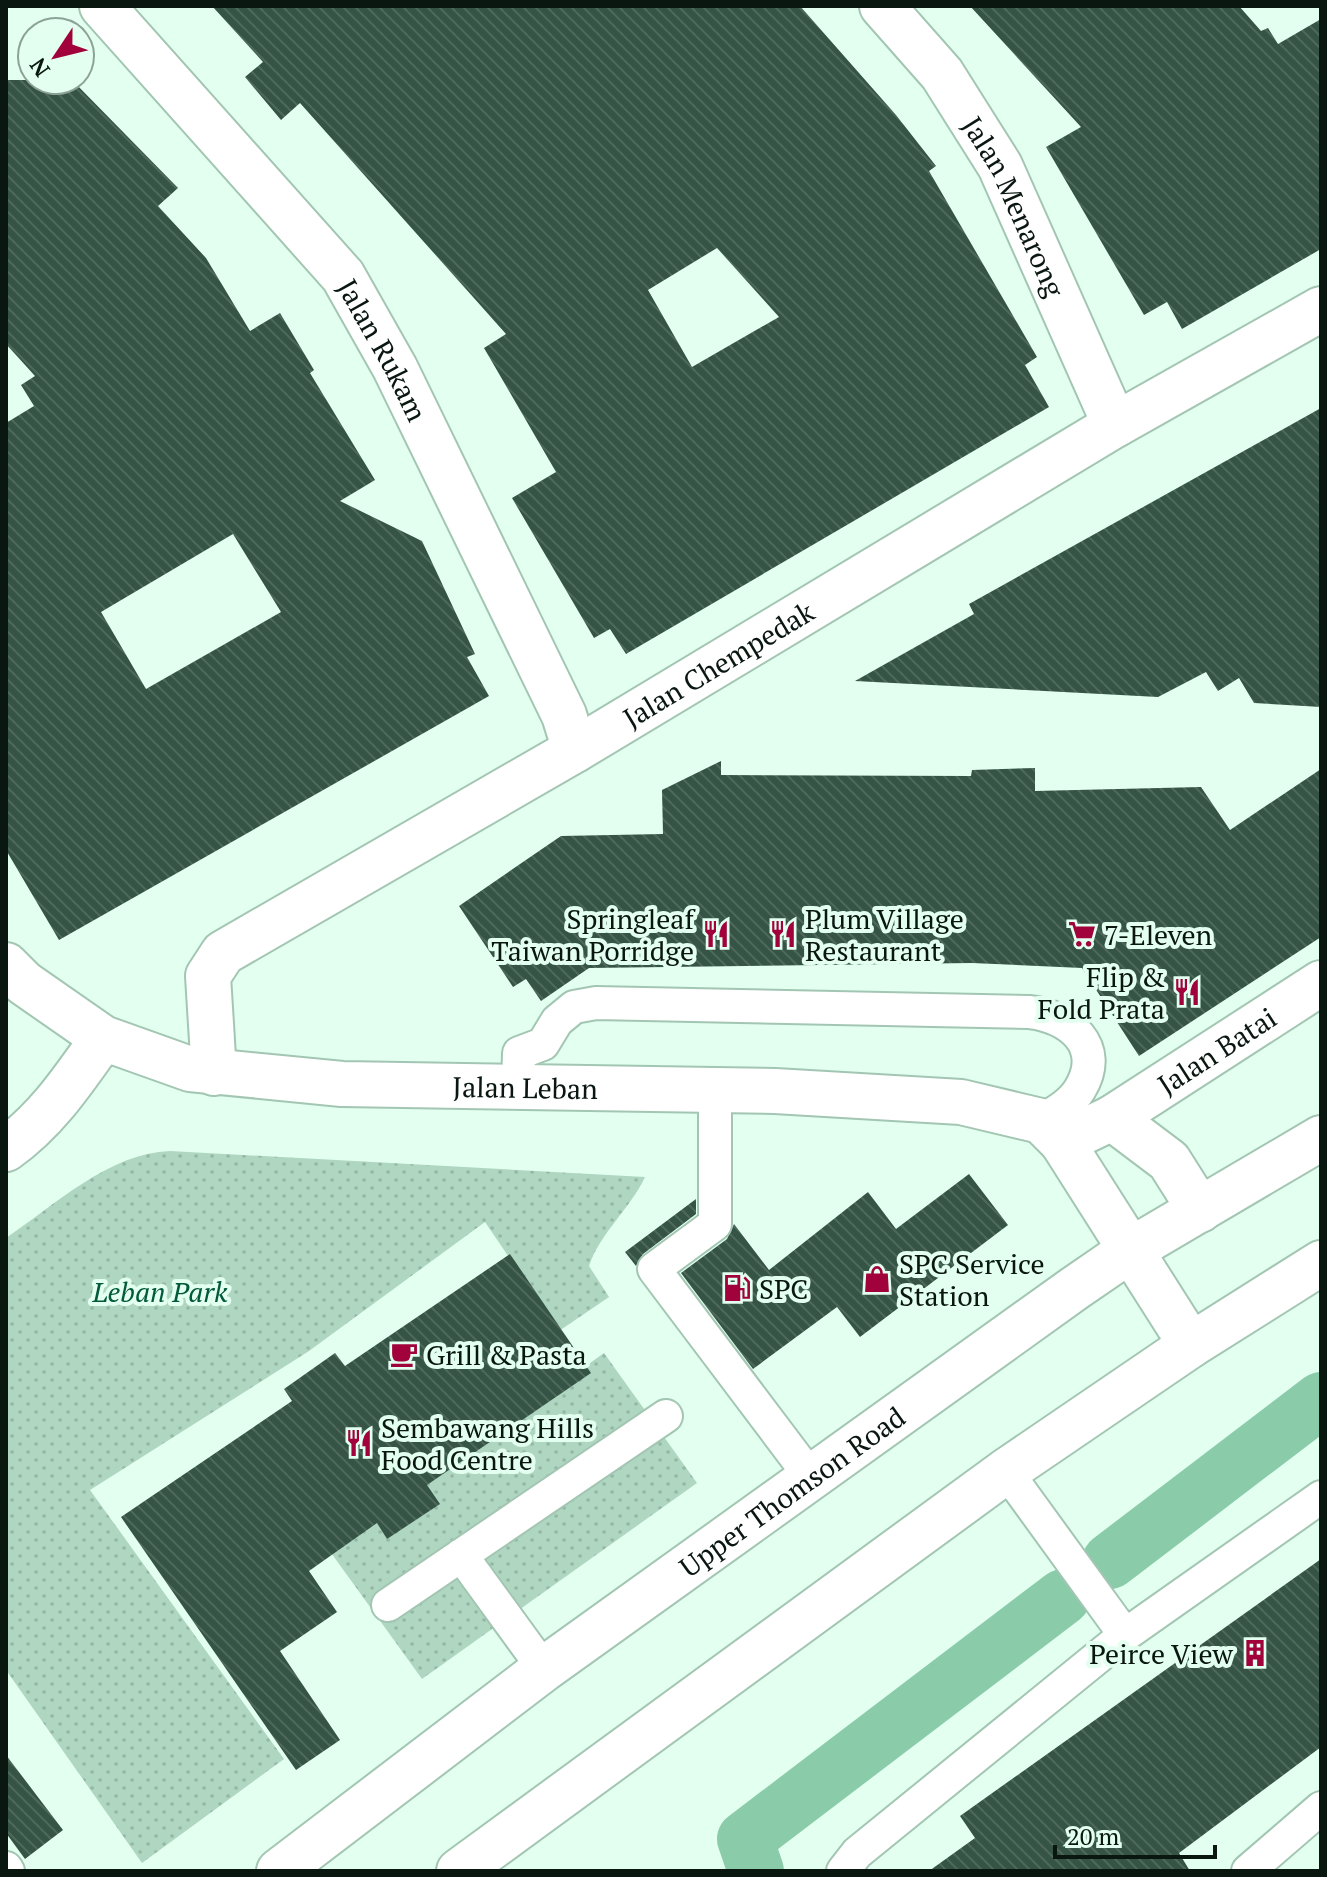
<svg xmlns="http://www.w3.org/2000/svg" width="1327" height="1877" font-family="'PT Serif',serif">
	<defs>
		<pattern id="park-dots" width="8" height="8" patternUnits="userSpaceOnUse" patternTransform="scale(2)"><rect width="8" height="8" fill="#afd6c1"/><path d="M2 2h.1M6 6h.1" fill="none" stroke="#95b7a5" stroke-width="1.8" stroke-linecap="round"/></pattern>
		<pattern id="building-back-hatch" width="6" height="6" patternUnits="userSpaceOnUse" patternTransform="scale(2)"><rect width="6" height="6" fill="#355445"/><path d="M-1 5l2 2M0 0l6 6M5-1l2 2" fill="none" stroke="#4f685c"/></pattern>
	</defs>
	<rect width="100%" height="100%" fill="#e2ffef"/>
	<path fill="url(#park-dots)" d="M 170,1151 L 645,1177 C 630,1209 600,1233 589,1266 L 609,1297 L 559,1331 L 485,1222 L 309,1351 L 90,1490 L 284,1759 L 142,1863 L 6,1670 L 6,1238 C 55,1205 109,1153 170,1151 Z
		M 604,1353 L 697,1483 L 422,1679 L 329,1550 Z"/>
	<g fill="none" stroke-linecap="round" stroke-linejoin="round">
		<path stroke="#8acbaa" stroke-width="56" d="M 1110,1561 L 1321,1400
			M 756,1871 L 745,1839 L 1063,1597"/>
	</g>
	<path fill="url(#building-back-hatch)" fill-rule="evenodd" d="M 212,6 L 800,6 L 896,115 L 936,166 L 929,171 L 1037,357 L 1025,365 L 1049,407 L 626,654 L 610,629 L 594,638 L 512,498 L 556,472 L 484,348 L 506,334 L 300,103 L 281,120 L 245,77 L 263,62 ZM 717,248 L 779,317 L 692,367 L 648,290 Z
		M 970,6 L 1239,6 L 1261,31 L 1268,28 L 1278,44 L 1321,19 L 1321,249 L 1182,329 L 1167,302 L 1144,315 L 1046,147 L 1081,127 Z
		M 6,80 L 72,80 L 178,188 L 158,206 L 206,258 L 250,331 L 280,313 L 314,370 L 310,373 L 375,480 L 340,501 L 422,541 L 475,654 L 467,657 L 489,696 L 59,940 L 6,850 L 6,423 L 34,406 L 21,385 L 35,376 L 6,344 ZM 233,534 L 281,612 L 146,689 L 101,612 Z
		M 1321,408 L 1321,707 L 1254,703 L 1239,678 L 1218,691 L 1206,672 L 1158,697 L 855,681 L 974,614 L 969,604 Z
		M 721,761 L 721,775 L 971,776 L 972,770 L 1035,768 L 1035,791 L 1201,787 L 1230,830 L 1321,769 L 1321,937 L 1139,1056 L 1082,968 L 972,963 L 589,968 L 541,1001 L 526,979 L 513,987 L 459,906 L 561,836 L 663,834 L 662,790 Z
		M 969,1174 L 1008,1225 L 860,1337 L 837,1307 L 753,1369 L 681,1273 L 727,1239 L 734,1224 L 769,1270 L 868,1192 L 896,1229 Z
		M 696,1199 L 696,1214 L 643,1254 L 636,1266 L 625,1252 Z
		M 510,1254 L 591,1373 L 427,1485 L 440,1504 L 387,1539 L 377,1523 L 309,1571 L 337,1612 L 280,1651 L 340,1740 L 296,1770 L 121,1517 L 292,1401 L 284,1389 L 335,1353 L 345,1366 Z
		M 1321,1559 L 1321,1747 L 1179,1853 L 1190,1871 L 929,1871 L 975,1838 L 960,1816 Z
		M 6,1755 L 63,1830 L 25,1859 L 6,1833 Z"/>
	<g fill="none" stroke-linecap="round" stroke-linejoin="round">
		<g stroke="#a3c6b3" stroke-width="36">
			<path id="lane" d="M 518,1088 L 519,1053 L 543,1044 L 557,1021 L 574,1007 L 596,1003 L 1029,1012 C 1069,1016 1106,1046 1080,1089 C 1071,1104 1056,1112 1041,1121
				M 715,1090 L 715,1224 L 654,1269 L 810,1476
				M 1006,1471 L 1125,1635
				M 461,1555 L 544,1669
				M 388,1605 L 666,1416
				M 6,1868 L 8,1871
				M 843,1871 L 857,1853 L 1125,1635 L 1321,1497
				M 1248,1871 L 1321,1808"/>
		</g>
		<g stroke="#a3c6b3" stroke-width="48">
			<g id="street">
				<path id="s1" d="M 102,6 L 343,276 L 395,368 L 564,715 L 575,750"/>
				<path id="s2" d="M 882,6 L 942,74 L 1000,166 L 1115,425"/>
				<path id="s3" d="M 6,965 L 24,983 L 103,1038 L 190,1069 L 342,1084 L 775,1091 L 961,1102 L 1041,1121 L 1062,1142 L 1191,1345"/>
				<path id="s4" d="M 214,1073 L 208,976 L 223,953 L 575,750 L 1115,425 L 1321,309"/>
				<path d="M 1112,1118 L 1169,1161 L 1200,1210"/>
				<path id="s5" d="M 1062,1142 L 1112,1118 L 1321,983"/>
				<path d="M 6,1149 C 47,1120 74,1079 103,1038"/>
			</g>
		</g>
		<g stroke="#a3c6b3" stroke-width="48">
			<g id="primary">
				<path id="s6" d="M 279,1871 L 544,1669 L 1075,1288 L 1129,1251 L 1321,1138"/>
				<path d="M 459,1871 L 1006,1471 L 1191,1345 L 1321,1263"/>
			</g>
		</g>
		<use href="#lane" stroke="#fff" stroke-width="32"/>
		<use href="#street" stroke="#fff" stroke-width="44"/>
		<use href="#primary" stroke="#fff" stroke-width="44"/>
	</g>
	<defs>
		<g id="restaurant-bare" transform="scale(2.16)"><path d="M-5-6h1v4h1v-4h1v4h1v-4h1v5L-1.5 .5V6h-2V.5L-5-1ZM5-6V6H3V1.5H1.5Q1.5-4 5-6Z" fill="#a1023b" stroke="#e2ffef" stroke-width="2.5" paint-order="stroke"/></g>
		<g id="supermarket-bare" transform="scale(2.16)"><path d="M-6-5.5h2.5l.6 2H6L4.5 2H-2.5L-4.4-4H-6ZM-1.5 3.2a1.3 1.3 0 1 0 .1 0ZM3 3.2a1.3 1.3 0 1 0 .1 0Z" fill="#a1023b" stroke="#e2ffef" stroke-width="2.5" paint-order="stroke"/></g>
		<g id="shop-bare" transform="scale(2.16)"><path d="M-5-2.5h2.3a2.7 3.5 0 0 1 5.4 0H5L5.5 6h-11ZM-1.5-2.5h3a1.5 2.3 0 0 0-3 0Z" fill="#a1023b" stroke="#e2ffef" stroke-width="2.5" paint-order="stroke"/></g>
		<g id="fuel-bare" transform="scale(2.16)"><path d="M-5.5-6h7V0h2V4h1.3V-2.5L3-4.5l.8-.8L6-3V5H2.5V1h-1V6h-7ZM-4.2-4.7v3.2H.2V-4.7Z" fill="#a1023b" stroke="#e2ffef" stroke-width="2.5" paint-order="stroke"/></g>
		<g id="cafe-bare" transform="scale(2.16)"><path d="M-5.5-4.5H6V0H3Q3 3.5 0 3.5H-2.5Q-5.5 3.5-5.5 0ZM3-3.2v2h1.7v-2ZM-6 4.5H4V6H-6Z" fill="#a1023b" stroke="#e2ffef" stroke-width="2.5" paint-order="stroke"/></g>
		<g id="building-bare" transform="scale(2.16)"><path d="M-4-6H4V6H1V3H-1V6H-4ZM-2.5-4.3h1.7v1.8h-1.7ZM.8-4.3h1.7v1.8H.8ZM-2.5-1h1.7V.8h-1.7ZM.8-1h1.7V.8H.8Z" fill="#a1023b" stroke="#e2ffef" stroke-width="2.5" paint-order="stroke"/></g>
	</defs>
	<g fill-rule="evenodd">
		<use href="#restaurant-bare" x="716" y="934"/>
		<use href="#restaurant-bare" x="783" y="934"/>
		<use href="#supermarket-bare" x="1082" y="934"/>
		<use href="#restaurant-bare" x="1187" y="992"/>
		<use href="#shop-bare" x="877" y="1279"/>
		<use href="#fuel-bare" x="737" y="1288"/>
		<use href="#cafe-bare" x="404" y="1354"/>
		<use href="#restaurant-bare" x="359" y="1443"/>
		<use href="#building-bare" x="1255" y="1653"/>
	</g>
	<g text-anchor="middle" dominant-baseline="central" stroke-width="8" stroke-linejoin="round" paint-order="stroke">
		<g font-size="28" fill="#0a1711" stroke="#e2ffef">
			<text stroke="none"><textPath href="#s2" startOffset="242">Jalan Menarong</textPath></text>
			<text stroke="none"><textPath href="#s1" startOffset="446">Jalan Rukam</textPath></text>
			<text stroke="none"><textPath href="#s4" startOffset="698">Jalan Chempedak</textPath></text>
			<text stroke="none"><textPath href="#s5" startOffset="180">Jalan Batai</textPath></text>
			<text stroke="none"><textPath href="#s3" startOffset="550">Jalan Leban</textPath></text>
			<text stroke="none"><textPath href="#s6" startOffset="638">Upper Thomson Road</textPath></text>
		</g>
		<g font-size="28" fill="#0a1711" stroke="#e2ffef" text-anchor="start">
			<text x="694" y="918" text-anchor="end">Springleaf<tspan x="694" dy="32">Taiwan Porridge</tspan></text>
			<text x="805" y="918">Plum Village<tspan x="805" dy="32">Restaurant</tspan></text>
			<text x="1104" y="934">7-Eleven</text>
			<text x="1165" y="976" text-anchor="end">Flip &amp;<tspan x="1165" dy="32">Fold Prata</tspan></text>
			<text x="899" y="1263">SPC Service<tspan x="899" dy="32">Station</tspan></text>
			<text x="759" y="1288">SPC</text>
			<text x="426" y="1354">Grill &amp; Pasta</text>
			<text x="381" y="1427">Sembawang Hills<tspan x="381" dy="32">Food Centre</tspan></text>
			<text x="1233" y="1653" text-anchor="end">Peirce View</text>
		</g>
		<g font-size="28" font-style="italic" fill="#02593b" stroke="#e2ffef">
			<text x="160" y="1291">Leban Park</text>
		</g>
	</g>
	<rect width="1327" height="1877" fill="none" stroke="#0a1711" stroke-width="16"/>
	<g transform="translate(56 56) rotate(235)"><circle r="38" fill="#e2ffef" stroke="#8ca296" stroke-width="2"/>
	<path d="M0-6L14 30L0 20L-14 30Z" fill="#a1023b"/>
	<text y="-12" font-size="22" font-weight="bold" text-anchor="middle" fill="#0a1711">N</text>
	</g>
	<path d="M1055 1845v12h160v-12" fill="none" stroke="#0a1711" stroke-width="4"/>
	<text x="1067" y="1845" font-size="24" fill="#0a1711" stroke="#e2ffef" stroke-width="6" paint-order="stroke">20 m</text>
</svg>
